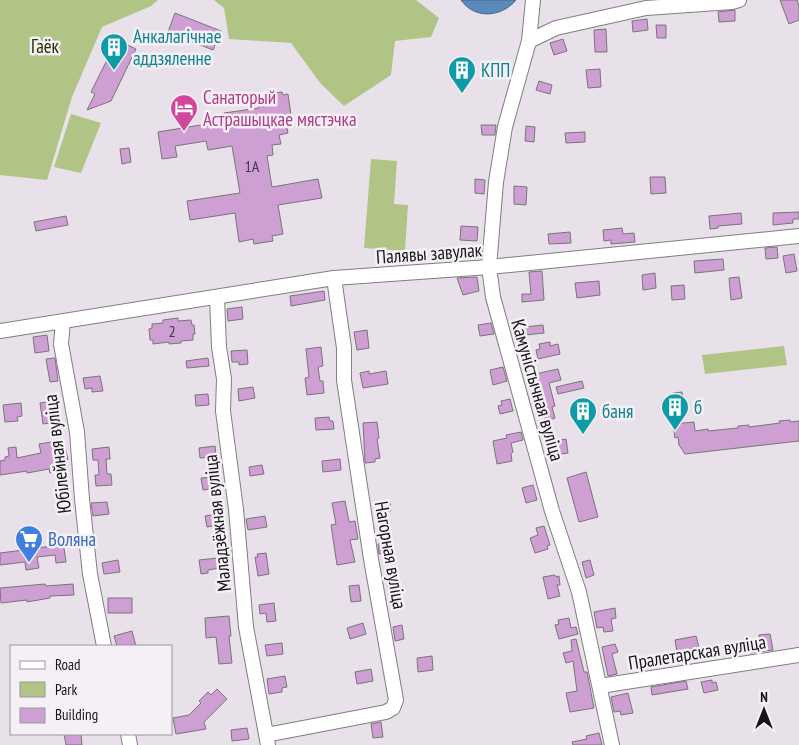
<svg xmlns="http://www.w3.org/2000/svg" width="799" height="745" font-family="'PT Sans Narrow',sans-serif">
	<rect width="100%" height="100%" fill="#e8e1e9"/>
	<path fill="#b0c585" d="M 0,0 L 158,0 L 151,6 L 102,27 L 72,97 L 47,180 L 0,175 Z
		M 214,0 L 416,0 L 439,18 L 431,37 L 395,41 L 391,75 L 344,106 L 321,84 L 291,43 L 229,39 L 224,8 Z
		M 71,114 L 101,123 L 81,173 L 54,167 Z
		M 371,159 L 397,161 L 394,204 L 408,205 L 405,251 L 364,248 Z
		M 784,346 L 787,365 L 705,374 L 702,355 Z"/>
	<path fill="#5b8aba" stroke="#476789" d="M 461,0 L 516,0 C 502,17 475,20 461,0 Z"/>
	<path fill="#cd9fd3" stroke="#7a747a" d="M 780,0 L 797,0 L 799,6 L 799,20 L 789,24 Z
		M 735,10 L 735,21 L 719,22 L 718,12 Z
		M 175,13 L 221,31 L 213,50 L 168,32 Z
		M 647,19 L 648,30 L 633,32 L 632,21 Z
		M 656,25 L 666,25 L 666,38 L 657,38 Z
		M 606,29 L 607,52 L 595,52 L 594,30 Z
		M 563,39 L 567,51 L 554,55 L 550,43 Z
		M 117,40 L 136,49 L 111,101 L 87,110 L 95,94 L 91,92 Z
		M 600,69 L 601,87 L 588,88 L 586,70 Z
		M 539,81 L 552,85 L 550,94 L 536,90 Z
		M 282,92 L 283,95 L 288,94 L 292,122 L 286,123 L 288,133 L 279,135 L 281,144 L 272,145 L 273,155 L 267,156 L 272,187 L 318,179 L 322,198 L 278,205 L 283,234 L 272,236 L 273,241 L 254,244 L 253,239 L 239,242 L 235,213 L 190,220 L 187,201 L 240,193 L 232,146 L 208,150 L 206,141 L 175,146 L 177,157 L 162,159 L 158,132 L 225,121 L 224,113 L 259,108 L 258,103 L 269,101 L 269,97 L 274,96 L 273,93 Z
		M 481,125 L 496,125 L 495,135 L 482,135 Z
		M 526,126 L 535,127 L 534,142 L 525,141 Z
		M 585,132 L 585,142 L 566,143 L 565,133 Z
		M 129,148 L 131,162 L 122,164 L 120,149 Z
		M 650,177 L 665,177 L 666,193 L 651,194 Z
		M 475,179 L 485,180 L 484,194 L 475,193 Z
		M 514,186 L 527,187 L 526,205 L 514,204 Z
		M 799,212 L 799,219 L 793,219 L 793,223 L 773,225 L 773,213 Z
		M 741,213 L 742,224 L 718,226 L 718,228 L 710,229 L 709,216 Z
		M 66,216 L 68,225 L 36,231 L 34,222 Z
		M 461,226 L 478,227 L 477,241 L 460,240 Z
		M 622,228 L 623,234 L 634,233 L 635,242 L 611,244 L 611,240 L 604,241 L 603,230 Z
		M 570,232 L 571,243 L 549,244 L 548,234 Z
		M 777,247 L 778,258 L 766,259 L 765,248 Z
		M 794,254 L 797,271 L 786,273 L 783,256 Z
		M 723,259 L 724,270 L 695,273 L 694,261 Z
		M 542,271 L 544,300 L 522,302 L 522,294 L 531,294 L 529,272 Z
		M 655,273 L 656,288 L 643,290 L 642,275 Z
		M 477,277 L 479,291 L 463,295 L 457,278 Z
		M 739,277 L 742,298 L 731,300 L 729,278 Z
		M 599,281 L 600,295 L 577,298 L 575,283 Z
		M 684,285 L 685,299 L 672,300 L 671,286 Z
		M 324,291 L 325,300 L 291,306 L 290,296 Z
		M 242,307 L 243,319 L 228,321 L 227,309 Z
		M 178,318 L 178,321 L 191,320 L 192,325 L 194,325 L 195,334 L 193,334 L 193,340 L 181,341 L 181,343 L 169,344 L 169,342 L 153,344 L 153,340 L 150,340 L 149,329 L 152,328 L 152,324 L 163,323 L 163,320 Z
		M 491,323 L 494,334 L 480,336 L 478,325 Z
		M 543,325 L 544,333 L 526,335 L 525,327 Z
		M 367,330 L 369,348 L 357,350 L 354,332 Z
		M 47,335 L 49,351 L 35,353 L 33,337 Z
		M 550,342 L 550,346 L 558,344 L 560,354 L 538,359 L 536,350 L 540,349 L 539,344 Z
		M 321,347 L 323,366 L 318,367 L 320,381 L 323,381 L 324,393 L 307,395 L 305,378 L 309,377 L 306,349 Z
		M 247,350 L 248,364 L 239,365 L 239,362 L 232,362 L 231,351 Z
		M 55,358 L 58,381 L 50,382 L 46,359 Z
		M 208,358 L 209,366 L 187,368 L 186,361 Z
		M 503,367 L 507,381 L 493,385 L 490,370 Z
		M 558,369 L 561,380 L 549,383 L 555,406 L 552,407 L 555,418 L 546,421 L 540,400 L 543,400 L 535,374 Z
		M 369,371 L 369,374 L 386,371 L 388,384 L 363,388 L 360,373 Z
		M 100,376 L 103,391 L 92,392 L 92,388 L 85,389 L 83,378 Z
		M 582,381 L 584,388 L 558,394 L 556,387 Z
		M 253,387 L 255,398 L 239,401 L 238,389 Z
		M 682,392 L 684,405 L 674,406 L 673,393 Z
		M 208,394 L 209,405 L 196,406 L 195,395 Z
		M 510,399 L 513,411 L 500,414 L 498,406 L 502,405 L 501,401 Z
		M 54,401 L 58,422 L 43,424 L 40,403 Z
		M 21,403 L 22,416 L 17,417 L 18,421 L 5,422 L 3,405 Z
		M 329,417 L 330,421 L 333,421 L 334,429 L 316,430 L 315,418 Z
		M 790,420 L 790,422 L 799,421 L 799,441 L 685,454 L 679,445 L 678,437 L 675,438 L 673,424 L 694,422 L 695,431 L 708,429 L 708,431 L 738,428 L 738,426 L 749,425 L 749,427 L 780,423 L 779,421 Z
		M 377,422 L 379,438 L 377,439 L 380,458 L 375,459 L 375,462 L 365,463 L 363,423 Z
		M 521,432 L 523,440 L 511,443 L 513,452 L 511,454 L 512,461 L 497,464 L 493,441 L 507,438 L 506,435 Z
		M 566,439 L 568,453 L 553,455 L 551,442 Z
		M 51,442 L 53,449 L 65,446 L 68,460 L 65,461 L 67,470 L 50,473 L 49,469 L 27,473 L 27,471 L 0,475 L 0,461 L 5,460 L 5,457 L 9,456 L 8,448 L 16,447 L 17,458 L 41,453 L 39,444 Z
		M 215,446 L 216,457 L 200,458 L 199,448 Z
		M 109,447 L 110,459 L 106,459 L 107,474 L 111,474 L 112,485 L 96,486 L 95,475 L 99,475 L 98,460 L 93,460 L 92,449 Z
		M 340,459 L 341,470 L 323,472 L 322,461 Z
		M 262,465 L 264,474 L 250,476 L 249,467 Z
		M 586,472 L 598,517 L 579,522 L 567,478 Z
		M 217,477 L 218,488 L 203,490 L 201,478 Z
		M 533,485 L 537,500 L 526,503 L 522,488 Z
		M 345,501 L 349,522 L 355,521 L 358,539 L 350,540 L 355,562 L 337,565 L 331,525 L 336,524 L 332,503 Z
		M 390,501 L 391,511 L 375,513 L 374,503 Z
		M 107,502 L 109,514 L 93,516 L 91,503 Z
		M 222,513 L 224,524 L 207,527 L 205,516 Z
		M 265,516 L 267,527 L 248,530 L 246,519 Z
		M 544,526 L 550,545 L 547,546 L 548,549 L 535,553 L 530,538 L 538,535 L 536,528 Z
		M 63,541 L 66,562 L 56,563 L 55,555 L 37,557 L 39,568 L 26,570 L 25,562 L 0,565 L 0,553 L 24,550 L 23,546 L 36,545 L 36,548 L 54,546 L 53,542 Z
		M 390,541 L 393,555 L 385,557 L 384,553 L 379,554 L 378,544 Z
		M 266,553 L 269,574 L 258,576 L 255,557 L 258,557 L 257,554 Z
		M 218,558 L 220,568 L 208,570 L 208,573 L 201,574 L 199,560 Z
		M 118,560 L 120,572 L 104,574 L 102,563 Z
		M 590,560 L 594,575 L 586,578 L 582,562 Z
		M 396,575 L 399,593 L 389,595 L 386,577 Z
		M 555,575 L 556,577 L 559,576 L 560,585 L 557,585 L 560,596 L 548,599 L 543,577 Z
		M 45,584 L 46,586 L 73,584 L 74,595 L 50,596 L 50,598 L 27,602 L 27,600 L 1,603 L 0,588 Z
		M 359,585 L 361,601 L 351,602 L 349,586 Z
		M 108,598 L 132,598 L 132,613 L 108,613 Z
		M 274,603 L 276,621 L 267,622 L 266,613 L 260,614 L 259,605 Z
		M 615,608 L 616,618 L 611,619 L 613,631 L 604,632 L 603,627 L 597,628 L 594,612 Z
		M 229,616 L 231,636 L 229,636 L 232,663 L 219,664 L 216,637 L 206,638 L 205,618 Z
		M 569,618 L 571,628 L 576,627 L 578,634 L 559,639 L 555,625 L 559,624 L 558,620 Z
		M 363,623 L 366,634 L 350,639 L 347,628 Z
		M 402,625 L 404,639 L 395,641 L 393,627 Z
		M 132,631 L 136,646 L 117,646 L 114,636 Z
		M 770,634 L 773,650 L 750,653 L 749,643 L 760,642 L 759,635 Z
		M 696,636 L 699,647 L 690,649 L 691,655 L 687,656 L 688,662 L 679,664 L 675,640 Z
		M 576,639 L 584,672 L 587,672 L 594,708 L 570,712 L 566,693 L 577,691 L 573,661 L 566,663 L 563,653 L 572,651 L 571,640 Z
		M 282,643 L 283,654 L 267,656 L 265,645 Z
		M 615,644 L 618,652 L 612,654 L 617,674 L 608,676 L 602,647 Z
		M 432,656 L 433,670 L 418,672 L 417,658 Z
		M 371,669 L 373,681 L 357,684 L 355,672 Z
		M 285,676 L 287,687 L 282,688 L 282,692 L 269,694 L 267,679 Z
		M 712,680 L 712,683 L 716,682 L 718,690 L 704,693 L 701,682 Z
		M 686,681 L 688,689 L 652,695 L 651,687 Z
		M 217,689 L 227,699 L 204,722 L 206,729 L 176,734 L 173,718 L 189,715 L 201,703 L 199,701 L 208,692 L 211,695 Z
		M 628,693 L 633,713 L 621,715 L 620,711 L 614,712 L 611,697 Z
		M 381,722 L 383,737 L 373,738 L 371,724 Z
		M 247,728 L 249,739 L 232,741 L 231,730 Z
		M 599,733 L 602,745 L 573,745 L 572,742 L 587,739 L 586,736 Z
		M 64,734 L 81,734 L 82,745 L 66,745 Z"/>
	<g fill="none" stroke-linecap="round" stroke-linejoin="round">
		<g stroke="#827c83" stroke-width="16">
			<path id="minor" d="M 533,0 L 529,41 L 505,127 L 496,182 L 489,267 L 493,297 L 552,511 L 579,592 L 612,745
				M 529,41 L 556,28 L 646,8 L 732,2 L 739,0
				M 217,297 L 219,347 L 224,379 L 223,411 L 236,509 L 246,627 L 268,745
				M 63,321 L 61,344 L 77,432 L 82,499 L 90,574 L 104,646
				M 0,331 L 334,278 L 489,267 L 799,236
				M 600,686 L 799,655
				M 128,734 L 130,745
				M 266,735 L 386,712 L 393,708 L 396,700 L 371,559 L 344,380 L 344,348 L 334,278"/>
		</g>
		<use href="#minor" stroke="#fff" stroke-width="14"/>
	</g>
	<defs>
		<g id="building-pin" transform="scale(1.4375)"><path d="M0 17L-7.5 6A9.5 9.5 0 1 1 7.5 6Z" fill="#0f9aa8" stroke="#f5eff6"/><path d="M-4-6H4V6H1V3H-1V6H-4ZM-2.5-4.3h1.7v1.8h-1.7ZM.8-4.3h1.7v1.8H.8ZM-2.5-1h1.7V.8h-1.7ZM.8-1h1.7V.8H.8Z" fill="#fff"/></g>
		<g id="hotel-pin" transform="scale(1.4375)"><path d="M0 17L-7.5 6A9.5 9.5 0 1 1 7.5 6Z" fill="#d1479c" stroke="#f5eff6"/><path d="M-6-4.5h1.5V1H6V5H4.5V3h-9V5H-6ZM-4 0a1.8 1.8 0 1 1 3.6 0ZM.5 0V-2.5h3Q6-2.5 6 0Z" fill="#fff"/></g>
		<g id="supermarket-pin" transform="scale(1.4375)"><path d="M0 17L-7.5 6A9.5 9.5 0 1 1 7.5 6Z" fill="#3f7fe0" stroke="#f5eff6"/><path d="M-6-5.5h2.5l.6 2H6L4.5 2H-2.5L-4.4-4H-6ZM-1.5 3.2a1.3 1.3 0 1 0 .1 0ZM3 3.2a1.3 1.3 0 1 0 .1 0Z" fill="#fff"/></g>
	</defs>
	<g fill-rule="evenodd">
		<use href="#building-pin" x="114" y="47"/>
		<use href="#building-pin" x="462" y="70"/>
		<use href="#hotel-pin" x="184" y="108"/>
		<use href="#building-pin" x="675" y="407"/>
		<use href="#building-pin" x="583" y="411"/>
		<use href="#supermarket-pin" x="29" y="539"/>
	</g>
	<g text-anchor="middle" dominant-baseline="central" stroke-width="5" stroke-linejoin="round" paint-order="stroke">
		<g font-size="16" fill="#443847">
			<text x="252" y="166">1А</text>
			<text x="172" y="331">2</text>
		</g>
		<g font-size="19" fill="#0d838f" stroke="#f5eff6" text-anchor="start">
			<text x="133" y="36">Анкалагічнае<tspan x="133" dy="22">аддзяленне</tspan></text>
			<text x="481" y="70">КПП</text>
			<text x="694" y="407">б</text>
			<text x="602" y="411">баня</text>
		</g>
		<g font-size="19" fill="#232f00" stroke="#f5eff6">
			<text x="45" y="46">Гаёк</text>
		</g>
		<g font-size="19" fill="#b23c85" stroke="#f5eff6" text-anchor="start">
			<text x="203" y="97">Санаторый<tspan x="203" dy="22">Астрашыцкае мястэчка</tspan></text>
		</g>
		<g font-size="19" fill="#171518" stroke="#f5eff6">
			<text transform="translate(429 253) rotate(-4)">Палявы завулак</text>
			<text transform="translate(538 390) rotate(74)">Камуністычная вуліца</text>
			<text transform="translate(57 454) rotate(-97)">Юбілейная вуліца</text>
			<text transform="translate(217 523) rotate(-96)">Маладзёжная вуліца</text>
			<text transform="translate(391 555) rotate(80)">Нагорная вуліца</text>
			<text transform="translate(697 652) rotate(-9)">Пралетарская вуліца</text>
		</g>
		<g font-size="19" fill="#366cbe" stroke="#f5eff6" text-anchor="start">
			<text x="48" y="539">Воляна</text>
		</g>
	</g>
	<rect x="10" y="645" width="162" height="90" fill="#f5eff6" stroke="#9c989d"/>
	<rect x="20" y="661" width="25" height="8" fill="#ffffff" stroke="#9c989d"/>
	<text x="55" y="670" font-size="15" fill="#171518">Road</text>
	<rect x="20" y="682" width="25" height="15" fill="#b0c585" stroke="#9c989d"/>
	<text x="55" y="695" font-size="15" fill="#171518">Park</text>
	<rect x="20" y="708" width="25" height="15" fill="#cd9fd3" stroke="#9c989d"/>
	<text x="55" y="720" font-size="15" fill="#171518">Building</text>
	<g transform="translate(764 710)" stroke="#f5eff6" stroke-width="4" paint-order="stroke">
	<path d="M0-4L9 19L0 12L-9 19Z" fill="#171518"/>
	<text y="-8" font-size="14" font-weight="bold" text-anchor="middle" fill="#171518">N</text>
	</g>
</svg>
